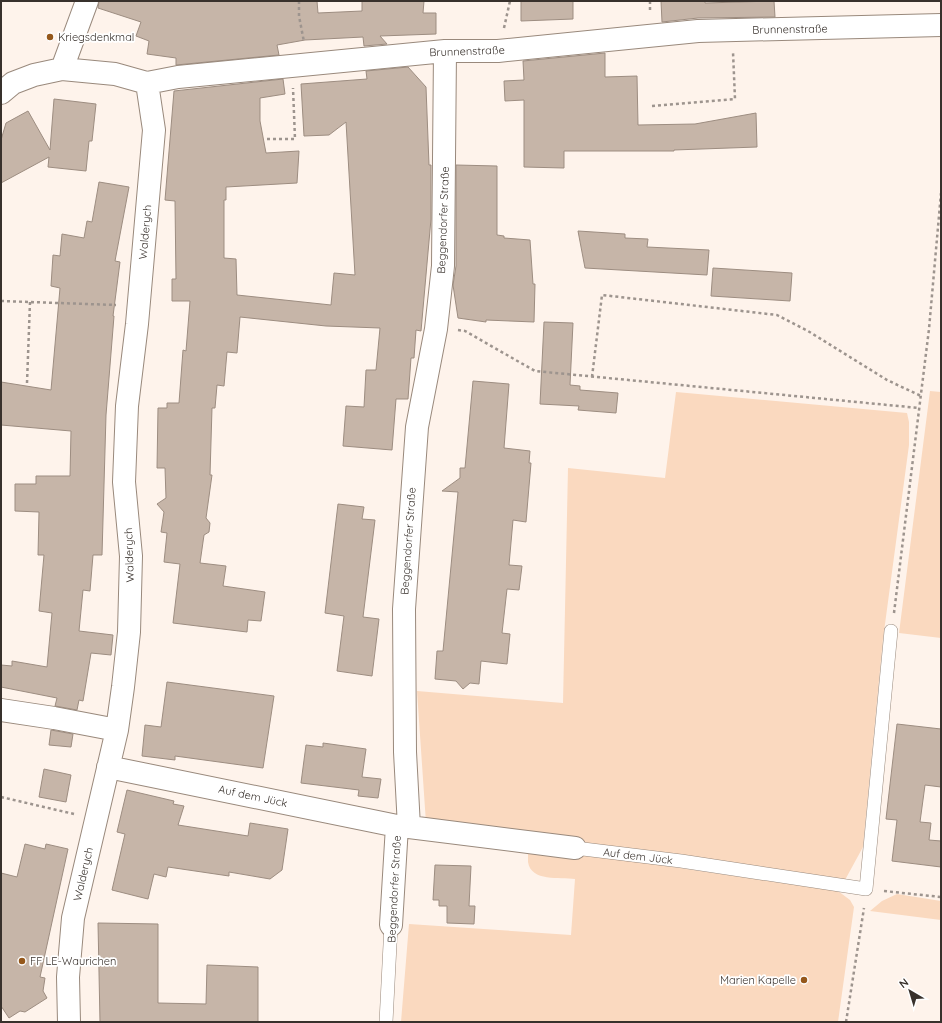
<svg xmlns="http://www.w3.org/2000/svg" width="942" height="1023" font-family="Quicksand,sans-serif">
	<rect width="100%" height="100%" fill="#fef3eb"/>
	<path fill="#fad9bf" d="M 930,391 L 941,392 L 941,638 L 899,633 Z
		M 676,392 L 907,413 L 909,422 L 909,445 L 883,639 L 863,847 L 845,880 L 426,823 L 417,691 L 563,703 L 568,468 L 665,478 Z
		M 528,849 L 576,853 L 838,891 L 850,900 L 854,907 L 838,1022 L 401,1022 L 409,924 L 571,935 L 575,879 C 560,877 531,882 528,862 C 528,858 528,853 528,849 Z
		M 897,894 L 941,901 L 941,920 L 870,911 L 882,901 Z"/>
	<path fill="#c6b5a8" stroke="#9d8d81" d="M 99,1 L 317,1 L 318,13 L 362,11 L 362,1 L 424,1 L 423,13 L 436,13 L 436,34 L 380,36 L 387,44 L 364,46 L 363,37 L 305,40 L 277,45 L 279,55 L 176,65 L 176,58 L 147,54 L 149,41 L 136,36 L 141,22 L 98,8 Z
		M 521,1 L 573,1 L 573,19 L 521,21 Z
		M 661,1 L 705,1 L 705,3 L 774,1 L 775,17 L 698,18 L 662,22 Z
		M 605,53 L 605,77 L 637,76 L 638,125 L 695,124 L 756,113 L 757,147 L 674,150 L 674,151 L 564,151 L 564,168 L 524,167 L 524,100 L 505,101 L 504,81 L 524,80 L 523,61 Z
		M 408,67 L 426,87 L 429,165 L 431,165 L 431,219 L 421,331 L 416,330 L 414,358 L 411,358 L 408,399 L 396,399 L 392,450 L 343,446 L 346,406 L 364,407 L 366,370 L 376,370 L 380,328 L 326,326 L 240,317 L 237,353 L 227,352 L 224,386 L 217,385 L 215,408 L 212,408 L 210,475 L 212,475 L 206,518 L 210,523 L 209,532 L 204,535 L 200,563 L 226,566 L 223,586 L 265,592 L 261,621 L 248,620 L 247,632 L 173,623 L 180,564 L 164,562 L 167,533 L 161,532 L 164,512 L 157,504 L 166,498 L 165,468 L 157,468 L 158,408 L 167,408 L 167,403 L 179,403 L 183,350 L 186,351 L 190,301 L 172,301 L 172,279 L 176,279 L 175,201 L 165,200 L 174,91 L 283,79 L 285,94 L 260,98 L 260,121 L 266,153 L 299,151 L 297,183 L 226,187 L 226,200 L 224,200 L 224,258 L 236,259 L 237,295 L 331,305 L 334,273 L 355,275 L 346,122 L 329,135 L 304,136 L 301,84 L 367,79 L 366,71 Z
		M 54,99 L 96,104 L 92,141 L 89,141 L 86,171 L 48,167 L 49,157 L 1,183 L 1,140 L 6,123 L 28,111 L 50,150 Z
		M 456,165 L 497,166 L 497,235 L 504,236 L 504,238 L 530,240 L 533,284 L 535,284 L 534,322 L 486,320 L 486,322 L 458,318 L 453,285 L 456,266 Z
		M 99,182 L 129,187 L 115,261 L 120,262 L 113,316 L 114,316 L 106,415 L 102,555 L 93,555 L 90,591 L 83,590 L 79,631 L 113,635 L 111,655 L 91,653 L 83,701 L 79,700 L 77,710 L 55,706 L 57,698 L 1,687 L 1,665 L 12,666 L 12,661 L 47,667 L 52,613 L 39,611 L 44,555 L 38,555 L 39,512 L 15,511 L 15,484 L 36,484 L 36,476 L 70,476 L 71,431 L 1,425 L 1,382 L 51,390 L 60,288 L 51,286 L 53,255 L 60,256 L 62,234 L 84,238 L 87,221 L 92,222 Z
		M 578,231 L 625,234 L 625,238 L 648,239 L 647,247 L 709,250 L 707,275 L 585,268 Z
		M 713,268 L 792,273 L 790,301 L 711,296 Z
		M 544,322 L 573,323 L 570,385 L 580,386 L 580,390 L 618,393 L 616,413 L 578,410 L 579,406 L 540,404 Z
		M 473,381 L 509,384 L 504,448 L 530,451 L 529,463 L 531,463 L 526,522 L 513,520 L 509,565 L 522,566 L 519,590 L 507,589 L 502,633 L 510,634 L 507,664 L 481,661 L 479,684 L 470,683 L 463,689 L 456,681 L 435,679 L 437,651 L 443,651 L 458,492 L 442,491 L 460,478 L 460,468 L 465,468 Z
		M 338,504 L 364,507 L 362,519 L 375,520 L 363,617 L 379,619 L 372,676 L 337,671 L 344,616 L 325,613 Z
		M 167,682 L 274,696 L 263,768 L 175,756 L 175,760 L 142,756 L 145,725 L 161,727 Z
		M 897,724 L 941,729 L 941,787 L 925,785 L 920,822 L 931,823 L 929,840 L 941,841 L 941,867 L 892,861 L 897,820 L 886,819 Z
		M 51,730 L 73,734 L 71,747 L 49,745 Z
		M 323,743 L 366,749 L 362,777 L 381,779 L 378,798 L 358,796 L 359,790 L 301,783 L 306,745 L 323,747 Z
		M 44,769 L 71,775 L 66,802 L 39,797 Z
		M 127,790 L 174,801 L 173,804 L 184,806 L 178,825 L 248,836 L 250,823 L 288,829 L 282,870 L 270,879 L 229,872 L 229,876 L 168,867 L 166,877 L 154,874 L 148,899 L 112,890 L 125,834 L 117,832 Z
		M 25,844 L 45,849 L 46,844 L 68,849 L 40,977 L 45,978 L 43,991 L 47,998 L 25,1012 L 20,1011 L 9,1018 L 1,1006 L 1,873 L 17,877 Z
		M 435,865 L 471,866 L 469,906 L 475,906 L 474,924 L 447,923 L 447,906 L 439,906 L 439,900 L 433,900 Z
		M 98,923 L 158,924 L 158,1003 L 206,1004 L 207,965 L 258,967 L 258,1022 L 100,1022 Z"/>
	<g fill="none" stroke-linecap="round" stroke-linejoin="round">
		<g stroke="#99897c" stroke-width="14">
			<path id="lane" d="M 575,848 L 681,861 L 866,889 L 891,631
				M 386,1022 L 391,925"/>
		</g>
		<g stroke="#99897c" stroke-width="24">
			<path id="street" d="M 62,69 L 87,1
				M 1,93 L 13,83 L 34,75 L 62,69 L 115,74 L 147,83 L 178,77 L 445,51 L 498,51 L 698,31 L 941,25
				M 1,710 L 54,718 L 117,730
				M 108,767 L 397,826
				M 409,827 L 575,848
				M 391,925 L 397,826 L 409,827 L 405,752 L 404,609 L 417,427 L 436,329 L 443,266 L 445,51
				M 69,1022 L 68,977 L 73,918 L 117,730 L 123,687 L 129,632 L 131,556 L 124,482 L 127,406 L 137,324 L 154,130 L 147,83"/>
		</g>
		<path stroke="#9d948e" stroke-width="2.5" stroke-dasharray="3 3" stroke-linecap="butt" d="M 299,1 L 299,16 L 304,42
			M 650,1 L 650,13
			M 504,28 L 510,1
			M 652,106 L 735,99 L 733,52
			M 267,139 L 295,139 L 293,88
			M 1,301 L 116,305
			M 458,330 L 465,331 L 535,371 L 919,408
			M 592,377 L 602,295 L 777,315 L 808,331 L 887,380 L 921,396
			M 27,383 L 30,302
			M 894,613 L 929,329 L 941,193
			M 1,797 L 74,814
			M 884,891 L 941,897
			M 846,1022 L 864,908"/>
		<use href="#lane" stroke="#fff" stroke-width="13"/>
		<use href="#street" stroke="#fff" stroke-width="22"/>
	</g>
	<g fill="#95581b" stroke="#fff" stroke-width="1.5">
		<circle cx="50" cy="37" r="4"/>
		<circle cx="22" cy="961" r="4"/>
		<circle cx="804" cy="980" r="4"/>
	</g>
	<g text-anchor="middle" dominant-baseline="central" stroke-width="3.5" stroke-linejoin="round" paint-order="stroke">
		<g font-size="11" fill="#38312c" stroke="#fff">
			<text transform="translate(790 29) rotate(-1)">Brunnenstraße</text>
			<text transform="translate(467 51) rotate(-2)">Brunnenstraße</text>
			<text transform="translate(443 220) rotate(-88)">Beggendorfer Straße</text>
			<text transform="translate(145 232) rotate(-85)">Walderych</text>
			<text transform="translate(408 541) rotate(-86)">Beggendorfer Straße</text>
			<text transform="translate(129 555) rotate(-92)">Walderych</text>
			<text transform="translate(253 796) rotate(12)">Auf dem Jück</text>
			<text transform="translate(638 856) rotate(7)">Auf dem Jück</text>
			<text transform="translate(83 874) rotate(-77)">Walderych</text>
			<text transform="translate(394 889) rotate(-87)">Beggendorfer Straße</text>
		</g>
		<g font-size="11" fill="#38312c" stroke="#fff" text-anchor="start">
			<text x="58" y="37">Kriegsdenkmal</text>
			<text x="30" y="961">FF LE-Waurichen</text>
			<text x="796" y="980" text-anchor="end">Marien Kapelle</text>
		</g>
	</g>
	<rect width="942" height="1023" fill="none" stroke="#38312c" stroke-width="4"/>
	<g transform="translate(910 991) rotate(322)" stroke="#ffffff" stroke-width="3" paint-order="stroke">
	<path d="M0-3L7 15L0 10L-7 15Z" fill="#38312c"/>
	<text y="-6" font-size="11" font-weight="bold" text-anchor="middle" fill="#38312c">N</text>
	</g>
</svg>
